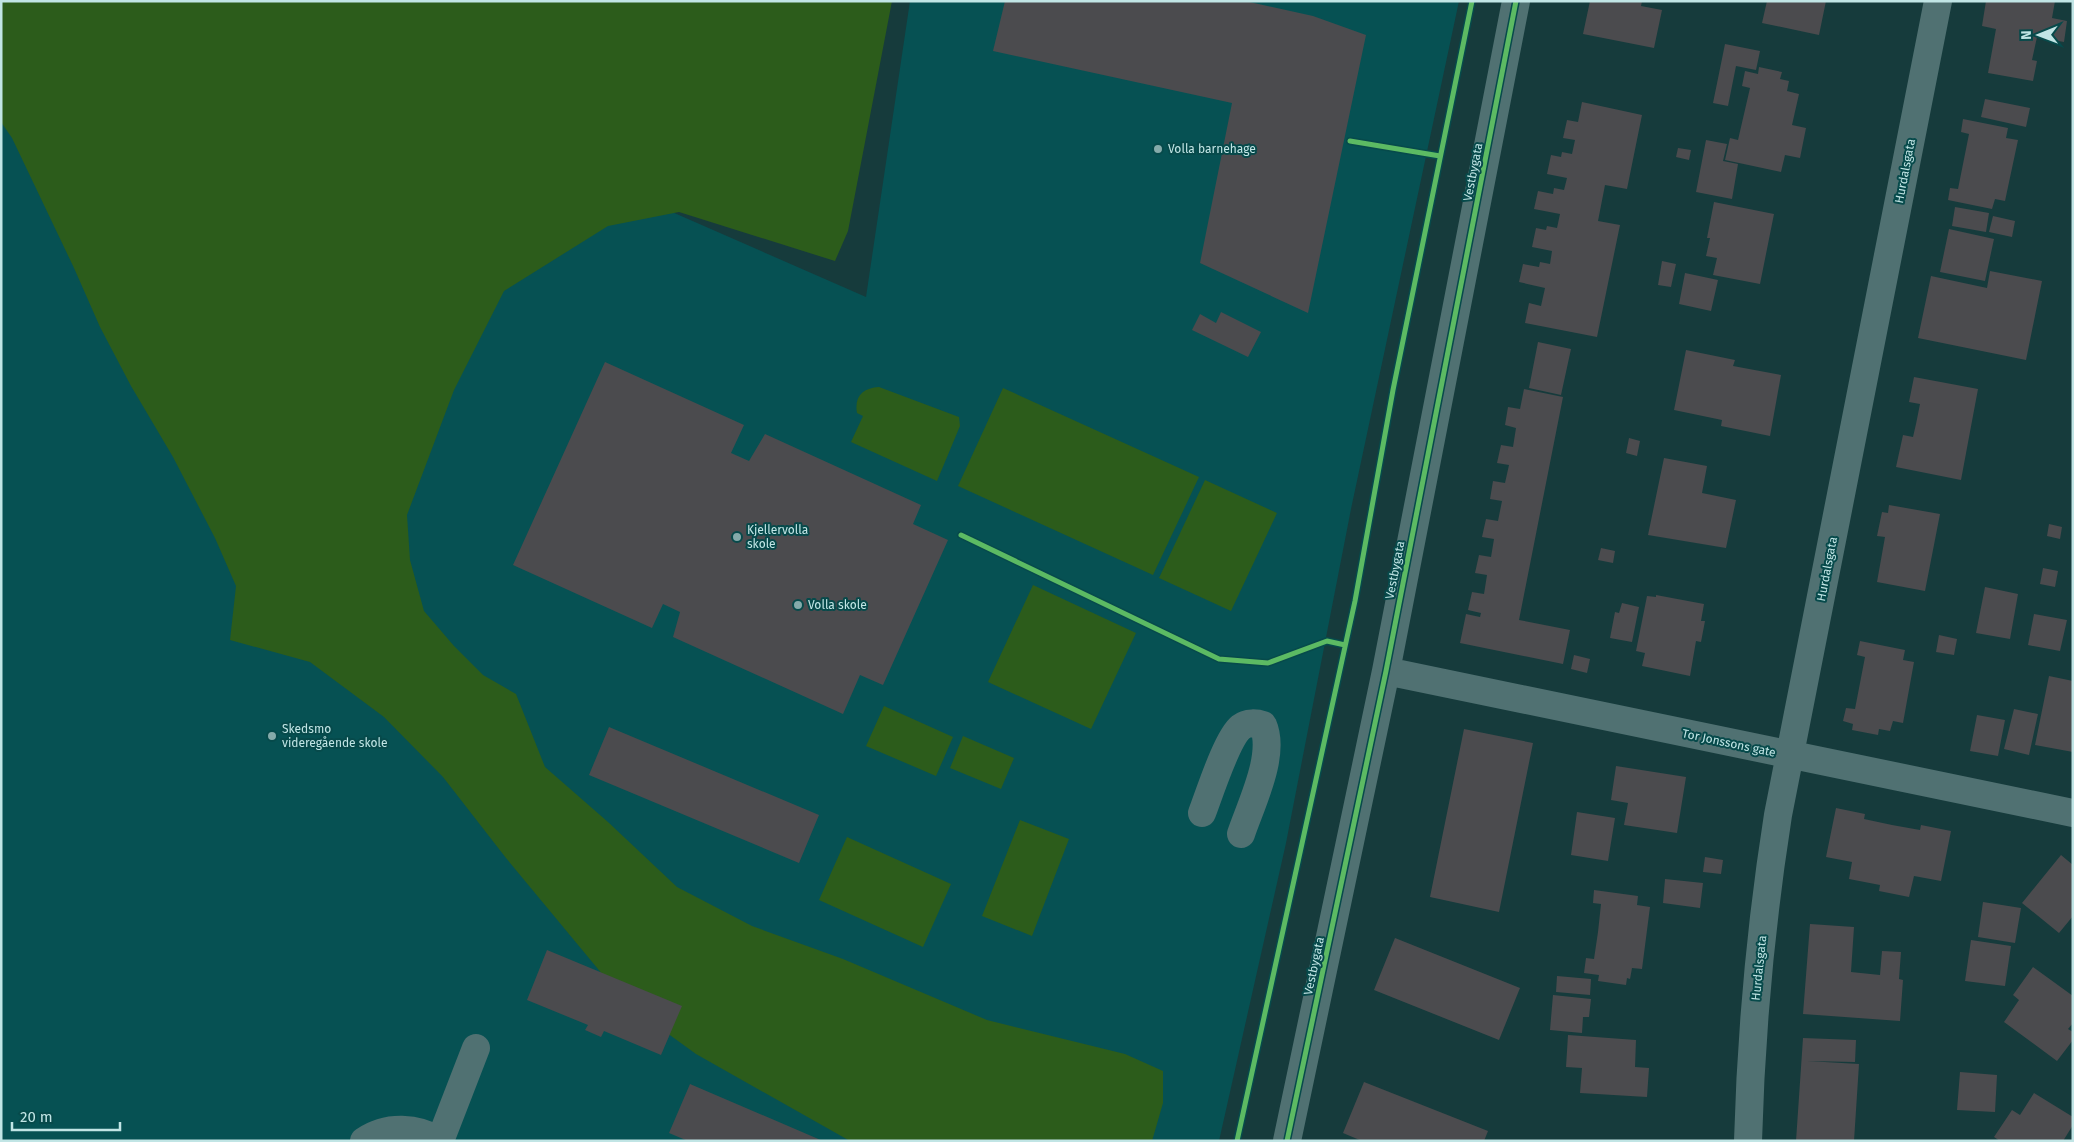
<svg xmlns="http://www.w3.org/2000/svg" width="2074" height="1142" font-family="'Fira Sans',sans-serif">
	<rect width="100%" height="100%" fill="#163b3c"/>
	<path fill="#065153" d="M 1,1 L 480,128 L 866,297 L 910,1 L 1459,1 L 1351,509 L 1286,843 L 1219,1141 L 1,1141 Z"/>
	<path fill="#2c5c1b" d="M 1,1 L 892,1 L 848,231 L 835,261 L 679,212 L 608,226 L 504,291 L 454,390 L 407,515 L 410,560 L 424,611 L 454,646 L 483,675 L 516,694 L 545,767 L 608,822 L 677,887 L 752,926 L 843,959 L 987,1020 L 1125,1054 L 1163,1071 L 1163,1103 L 1152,1141 L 850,1141 L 696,1054 L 627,1004 L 506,858 L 443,777 L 384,717 L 310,662 L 230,640 L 236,586 L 215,538 L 173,457 L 131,386 L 100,327 L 74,268 L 12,138 L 1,122 Z
		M 879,387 L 959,417 L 960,426 L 937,481 L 851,442 L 863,416 L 857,413 C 854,396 863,388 879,387 Z
		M 1003,388 L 1199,477 L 1153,575 L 958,486 Z
		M 1205,480 L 1277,513 L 1231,611 L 1159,578 Z
		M 1033,585 L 1136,633 L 1091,729 L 988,682 Z
		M 884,706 L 953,737 L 936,776 L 866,746 Z
		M 963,736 L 1014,758 L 1001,789 L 950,768 Z
		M 1020,820 L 1069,839 L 1032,936 L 982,916 Z
		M 847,837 L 951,884 L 923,947 L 819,900 Z"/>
	<path fill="#4b4b4e" d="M 1005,1 L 1245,1 L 1313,16 L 1366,35 L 1308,313 L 1200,263 L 1232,103 L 993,51 Z
		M 1590,1 L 1642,1 L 1641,6 L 1662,10 L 1654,48 L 1583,34 Z
		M 1767,1 L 1826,1 L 1819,35 L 1762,23 Z
		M 1986,1 L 2055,1 L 2052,18 L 2067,21 L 2064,42 L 2037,37 L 2032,60 L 2037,61 L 2033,81 L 1988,73 L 1996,29 L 1982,26 Z
		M 1725,44 L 1760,51 L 1756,70 L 1736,66 L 1728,106 L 1713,103 Z
		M 1759,67 L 1782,72 L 1780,79 L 1789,81 L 1787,91 L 1799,94 L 1792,125 L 1806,128 L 1800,158 L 1785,155 L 1781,172 L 1725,160 L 1730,138 L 1738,140 L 1750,88 L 1742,86 L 1745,71 L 1758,74 Z
		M 1985,99 L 2030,108 L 2026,127 L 1981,117 Z
		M 1582,102 L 1642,115 L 1627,189 L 1605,185 L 1598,221 L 1620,225 L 1597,337 L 1525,323 L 1529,303 L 1541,306 L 1545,288 L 1519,282 L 1523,264 L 1539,267 L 1540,262 L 1550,264 L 1552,251 L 1532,247 L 1536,228 L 1546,230 L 1547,226 L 1557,228 L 1560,214 L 1534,209 L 1538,191 L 1553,194 L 1554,188 L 1564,190 L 1567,178 L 1547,174 L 1551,155 L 1561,157 L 1562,152 L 1572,154 L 1575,140 L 1563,138 L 1567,120 L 1578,122 Z
		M 1963,119 L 2008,128 L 2006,138 L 2018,140 L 2005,201 L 1995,199 L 1992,209 L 1948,200 L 1950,188 L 1958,189 L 1969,134 L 1961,132 Z
		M 1706,140 L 1727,144 L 1723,161 L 1738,164 L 1732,199 L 1696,192 Z
		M 1678,148 L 1691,150 L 1689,160 L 1676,157 Z
		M 1714,202 L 1774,214 L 1760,284 L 1713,275 L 1717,258 L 1706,256 L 1710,238 L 1707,238 Z
		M 1955,207 L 1989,213 L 1986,232 L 1952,226 Z
		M 1993,216 L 2015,221 L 2012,237 L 1989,232 Z
		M 1949,229 L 1994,239 L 1985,281 L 1940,272 Z
		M 1662,261 L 1676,264 L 1671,287 L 1658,285 Z
		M 1990,271 L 2042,281 L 2026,360 L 1918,338 L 1931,276 L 1987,288 Z
		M 1685,273 L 1718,280 L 1711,311 L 1679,304 Z
		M 1221,312 L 1261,332 L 1248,357 L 1192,330 L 1200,314 L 1216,323 Z
		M 1538,342 L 1571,349 L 1561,395 L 1529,388 Z
		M 1686,350 L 1735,360 L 1733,366 L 1781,375 L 1770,436 L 1721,426 L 1722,420 L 1674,410 Z
		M 605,362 L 744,425 L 731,453 L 749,461 L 765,434 L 921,505 L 913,524 L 948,540 L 883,685 L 860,675 L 843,714 L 673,637 L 680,612 L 663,604 L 652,628 L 513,565 Z
		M 1914,377 L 1978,389 L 1961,480 L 1896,467 L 1903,435 L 1913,437 L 1916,424 L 1920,404 L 1909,402 Z
		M 1524,389 L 1563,397 L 1519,620 L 1570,630 L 1563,664 L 1460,643 L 1466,614 L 1480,617 L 1481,613 L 1468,610 L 1472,592 L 1484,594 L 1487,575 L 1475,573 L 1479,555 L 1491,557 L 1494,539 L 1482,537 L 1486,519 L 1498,521 L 1502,501 L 1490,499 L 1493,481 L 1505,483 L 1509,465 L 1497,463 L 1501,445 L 1513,447 L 1516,428 L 1505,425 L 1508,407 L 1520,409 Z
		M 1629,438 L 1640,441 L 1637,456 L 1626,453 Z
		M 1664,458 L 1707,466 L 1702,493 L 1736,500 L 1726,548 L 1648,535 Z
		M 1889,505 L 1940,514 L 1925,591 L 1877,582 L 1885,537 L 1877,536 L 1882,512 L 1888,513 Z
		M 2049,524 L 2062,527 L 2060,539 L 2047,536 Z
		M 1601,548 L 1615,551 L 1613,563 L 1598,560 Z
		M 2043,568 L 2058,571 L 2055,587 L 2040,584 Z
		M 1985,587 L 2018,594 L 2010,639 L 1976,633 Z
		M 1656,595 L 1704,604 L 1701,621 L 1705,621 L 1701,642 L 1696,641 L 1690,676 L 1642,666 L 1645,653 L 1636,651 L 1647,596 L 1656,597 Z
		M 1622,603 L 1639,607 L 1632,642 L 1610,638 L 1615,612 L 1619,613 Z
		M 2034,614 L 2067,620 L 2060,651 L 2028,645 Z
		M 1939,635 L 1957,639 L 1954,655 L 1936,652 Z
		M 1860,641 L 1905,650 L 1903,660 L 1914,662 L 1903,723 L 1893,721 L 1890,731 L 1879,729 L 1878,735 L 1852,730 L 1853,724 L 1843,721 L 1846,708 L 1855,709 L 1865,657 L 1857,655 Z
		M 1574,655 L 1590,659 L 1587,673 L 1571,669 Z
		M 2049,676 L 2073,681 L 2073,752 L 2035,745 Z
		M 2014,709 L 2038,714 L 2029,755 L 2004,749 Z
		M 1977,715 L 2005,720 L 1998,756 L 1970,751 Z
		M 609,727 L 819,815 L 799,863 L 589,775 Z
		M 1464,729 L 1533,743 L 1499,912 L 1430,897 Z
		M 1616,766 L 1686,777 L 1677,833 L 1624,825 L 1628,803 L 1611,800 Z
		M 1836,808 L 1865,814 L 1864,819 L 1892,825 L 1920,830 L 1921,825 L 1951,831 L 1941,881 L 1914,876 L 1909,897 L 1879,891 L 1880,885 L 1849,879 L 1852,862 L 1826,857 Z
		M 1577,812 L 1615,818 L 1608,861 L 1571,855 Z
		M 2061,855 L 2073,865 L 2073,916 L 2059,933 L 2022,903 Z
		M 1705,857 L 1723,860 L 1721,874 L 1703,872 Z
		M 1665,879 L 1703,883 L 1700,908 L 1663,903 Z
		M 1594,890 L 1638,896 L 1637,905 L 1650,907 L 1642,969 L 1632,968 L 1630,979 L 1627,978 L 1626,985 L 1598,981 L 1599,975 L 1584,973 L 1586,958 L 1594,959 L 1598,932 L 1601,904 L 1593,903 Z
		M 1983,902 L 2021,908 L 2015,943 L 1978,937 Z
		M 1810,924 L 1854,927 L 1851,972 L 1880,975 L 1882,951 L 1901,952 L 1899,979 L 1903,980 L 1900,1021 L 1803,1014 Z
		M 1395,938 L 1520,988 L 1499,1040 L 1374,990 Z
		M 1971,940 L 2011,946 L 2005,986 L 1965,981 Z
		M 547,950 L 682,1006 L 661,1055 L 604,1031 L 601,1037 L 585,1030 L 588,1025 L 527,1000 Z
		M 2033,967 L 2073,996 L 2073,1023 L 2068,1029 L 2073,1032 L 2073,1040 L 2057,1061 L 2004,1022 L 2019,1000 L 2013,995 Z
		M 1557,976 L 1591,979 L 1590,995 L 1556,992 Z
		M 1553,995 L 1591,999 L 1589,1017 L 1583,1017 L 1582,1033 L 1550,1030 Z
		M 1568,1035 L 1636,1040 L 1635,1067 L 1649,1068 L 1647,1097 L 1580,1093 L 1582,1068 L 1566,1067 Z
		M 1803,1038 L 1856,1040 L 1855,1062 L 1807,1061 L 1859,1064 L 1854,1141 L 1796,1141 Z
		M 1960,1072 L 1997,1075 L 1995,1112 L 1957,1110 Z
		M 1364,1082 L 1488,1131 L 1484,1141 L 1362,1141 L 1343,1133 Z
		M 690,1084 L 823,1141 L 688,1141 L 669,1133 Z
		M 2034,1093 L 2073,1117 L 2073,1125 L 2063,1141 L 2000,1141 L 1994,1137 L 2012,1110 L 2020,1115 Z"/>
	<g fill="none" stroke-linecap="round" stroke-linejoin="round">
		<path stroke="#507172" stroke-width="28" d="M 1386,671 L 2073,813
			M 1202,813 C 1209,795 1227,738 1241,727 C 1247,722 1257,723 1263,725 C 1276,755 1251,804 1241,834
			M 364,1141 C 387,1125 417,1127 440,1141
			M 440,1141 L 476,1048
			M 1287,1141 L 1386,671 L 1516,1
			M 1748,1141 C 1751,1032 1761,923 1778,815 L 1938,1"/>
		<g stroke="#074a4b" stroke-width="8">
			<path id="cycleway" d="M 1350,141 L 1440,156
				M 961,535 L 1219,659 L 1268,663 L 1327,641 L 1345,645
				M 1237,1141 L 1355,601 L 1393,390 L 1472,1
				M 1287,1141 L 1386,671 L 1516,1"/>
		</g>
		<use href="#cycleway" stroke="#5cba63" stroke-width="5"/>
	</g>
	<g fill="#85aaaa" stroke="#074a4b" stroke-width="2">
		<circle cx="1158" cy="149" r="5"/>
		<circle cx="737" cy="537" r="5"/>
		<circle cx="798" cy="605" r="5"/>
		<circle cx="272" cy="736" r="5"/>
	</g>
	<g text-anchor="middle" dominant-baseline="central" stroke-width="4" stroke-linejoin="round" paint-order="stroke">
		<g font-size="12" fill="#c1e5e5" stroke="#074a4b" text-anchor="start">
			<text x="1168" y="149">Volla barnehage</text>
			<text x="747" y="530">Kjellervolla<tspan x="747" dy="14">skole</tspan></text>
			<text x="808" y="605">Volla skole</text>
			<text x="282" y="729">Skedsmo<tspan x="282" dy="14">videregående skole</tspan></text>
		</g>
		<g font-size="12" fill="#c1e5e5" stroke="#074a4b">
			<text transform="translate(1905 171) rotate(-79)">Hurdalsgata</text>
			<text transform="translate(1473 172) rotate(-79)">Vestbygata</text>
			<text transform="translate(1827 569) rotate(-79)">Hurdalsgata</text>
			<text transform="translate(1395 570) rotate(-79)">Vestbygata</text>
			<text transform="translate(1729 743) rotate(12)">Tor Jonssons gate</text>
			<text transform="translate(1314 966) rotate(-78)">Vestbygata</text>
			<text transform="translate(1759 968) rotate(-84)">Hurdalsgata</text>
		</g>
	</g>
	<rect width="2074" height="1142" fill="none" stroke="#c1e5e5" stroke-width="5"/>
	<g transform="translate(2039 35) rotate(269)" stroke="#074a4b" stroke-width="4" paint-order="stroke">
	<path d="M0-4L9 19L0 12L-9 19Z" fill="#c1e5e5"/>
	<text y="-8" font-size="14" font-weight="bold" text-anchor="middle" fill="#c1e5e5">N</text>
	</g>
	<path d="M12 1122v8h108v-8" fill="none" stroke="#c1e5e5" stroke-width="2.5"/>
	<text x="20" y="1122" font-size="15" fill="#c1e5e5" stroke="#074a4b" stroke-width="4" paint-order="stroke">20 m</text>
</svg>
